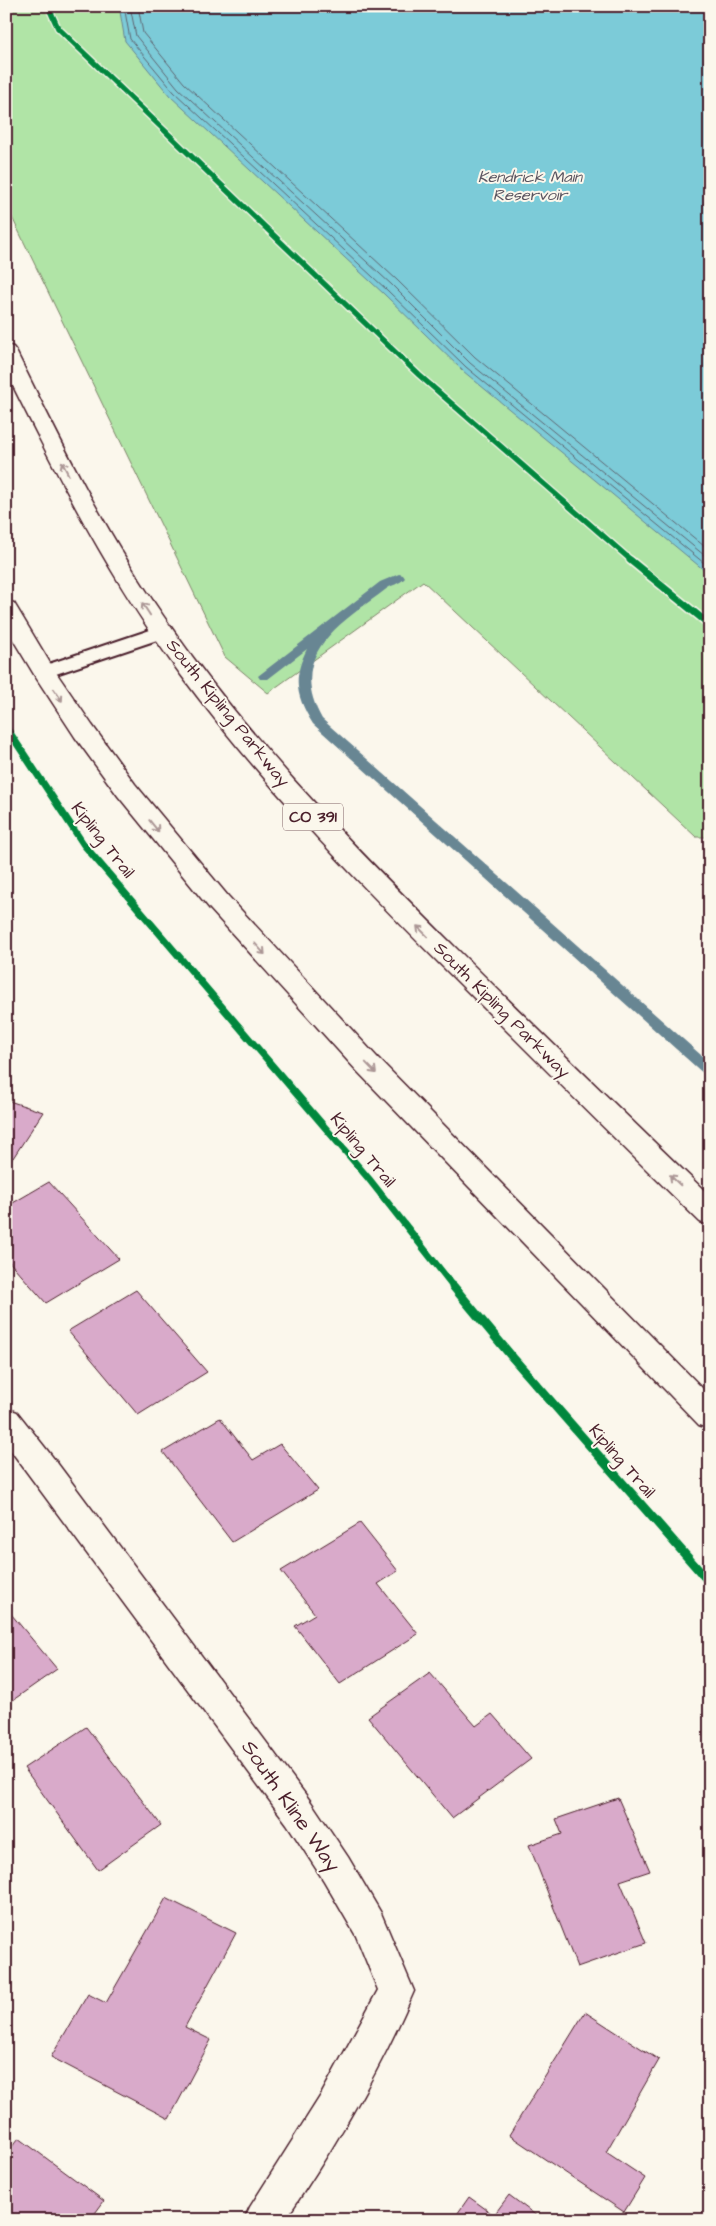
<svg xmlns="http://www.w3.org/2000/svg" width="716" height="2226" font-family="'Architects Daughter',sans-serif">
	<rect width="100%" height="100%" fill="#fbf7ec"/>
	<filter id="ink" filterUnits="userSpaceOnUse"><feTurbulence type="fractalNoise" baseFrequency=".02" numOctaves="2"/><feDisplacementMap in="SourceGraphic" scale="10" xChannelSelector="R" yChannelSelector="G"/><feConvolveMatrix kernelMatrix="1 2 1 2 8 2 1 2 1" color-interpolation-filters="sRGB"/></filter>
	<g filter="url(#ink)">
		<path fill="#b0e4a6" stroke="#7d8268" d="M 6,6 L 710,6 L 710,837 L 696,837 L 423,581 L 268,693 L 225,657 L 6,205 Z"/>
		<path fill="#7ccbd8" stroke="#688693" d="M 119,6 L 710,6 L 710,575 L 463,371 L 384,294 L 170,96 L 125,41 Z"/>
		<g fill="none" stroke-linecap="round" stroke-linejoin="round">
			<path stroke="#5e6470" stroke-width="1" d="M 124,6 L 130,39 L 174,92 L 387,290 L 466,367 L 710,568
				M 130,6 L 136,36 L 178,88 L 392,285 L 470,363 L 710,560
				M 138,6 L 143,33 L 184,83 L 397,280 L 475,357 L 710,551"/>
			<path fill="#688693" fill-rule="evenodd" d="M 399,574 L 403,575 L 405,578 C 400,584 391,585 385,590 C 340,624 286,654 322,719 L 710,1063 L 710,1076 L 705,1075 L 313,724 C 296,697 292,678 307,649 L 268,679 L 260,679 L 258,676 L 380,582 Z"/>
		</g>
		<path fill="#d9aaca" stroke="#4a1f2b" d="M 6,1100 L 43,1112 L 13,1158 L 6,1156 Z
			M 49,1182 L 119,1259 L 46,1303 L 6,1258 L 6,1207 Z
			M 136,1290 L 207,1372 L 138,1415 L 68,1331 Z
			M 220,1418 L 253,1460 L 280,1444 L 318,1490 L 232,1542 L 163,1452 Z
			M 360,1523 L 398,1571 L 378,1584 L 418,1634 L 340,1684 L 295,1626 L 315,1614 L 281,1571 Z
			M 6,1608 L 57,1669 L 6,1705 Z
			M 430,1673 L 476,1726 L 492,1714 L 531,1759 L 452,1818 L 368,1717 Z
			M 86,1727 L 161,1825 L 98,1870 L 24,1768 Z
			M 618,1798 L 650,1871 L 620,1881 L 646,1943 L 577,1967 L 529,1845 L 562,1834 L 556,1819 Z
			M 166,1898 L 236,1933 L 185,2027 L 211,2040 L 169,2119 L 51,2057 L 88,1994 L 106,2003 Z
			M 585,2012 L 659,2060 L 606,2152 L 645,2178 L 624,2212 L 509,2135 Z
			M 19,2138 L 104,2201 L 90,2220 L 6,2220 L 6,2154 Z
			M 509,2195 L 542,2220 L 453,2220 L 469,2197 L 494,2215 Z"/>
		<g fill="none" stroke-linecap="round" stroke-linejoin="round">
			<g stroke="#4a1f2b" stroke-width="4">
				<path id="service" d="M 162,626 L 169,628 L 171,632 L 169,636 L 44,678 L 37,676 L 34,672 L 37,668 Z"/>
			</g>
			<g stroke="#4a1f2b" stroke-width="3">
				<path id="minor" d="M 6,1408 L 17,1412 L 55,1460 L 311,1802 L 348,1857 L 381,1913 L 414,1991 C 380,2071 334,2148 285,2220 L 244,2220 L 250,2207 L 321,2095 L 378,1990 L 356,1936 L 324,1881 L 287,1824 L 6,1444 Z"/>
			</g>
			<g stroke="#4a1f2b" stroke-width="3">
				<path id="primary" d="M 6,345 L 13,347 L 16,351 C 61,442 106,534 164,617 C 248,739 352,845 456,948 C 540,1032 625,1114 710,1196 L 710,1225 L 700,1222 C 614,1138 529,1053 444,968 C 351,875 259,780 181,675 C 111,581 58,477 6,372 Z
					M 6,601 L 14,603 L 53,668 L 92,725 L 135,784 L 228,896 L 377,1057 L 710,1396 L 710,1429 L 699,1425 L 357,1071 L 210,909 L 118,796 L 75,737 L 35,676 L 6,628 Z"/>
			</g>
			<use href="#service" fill="#fbf7ec" fill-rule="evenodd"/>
			<use href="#minor" fill="#fbf7ec" fill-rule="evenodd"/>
			<use href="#primary" fill="#fbf7ec" fill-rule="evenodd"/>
			<g stroke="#fbf7ec" stroke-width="8">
				<path id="cycleway-far2" d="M 48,6 L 58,28 L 419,375 L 632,561"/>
			</g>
			<g stroke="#fbf7ec" stroke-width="10">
				<path id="cycleway-far1" d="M 630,560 L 710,625
					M 6,727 L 84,845 L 369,1179 L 454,1287"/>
			</g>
			<g stroke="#fbf7ec" stroke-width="12">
				<path id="cycleway" d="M 453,1286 L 513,1358 L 710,1583"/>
			</g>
			<use href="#cycleway-far2" stroke="#00873e" stroke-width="5.5"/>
			<use href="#cycleway-far1" stroke="#00873e" stroke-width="7"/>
			<use href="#cycleway" stroke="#00873e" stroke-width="9"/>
		</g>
		<defs><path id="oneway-shaft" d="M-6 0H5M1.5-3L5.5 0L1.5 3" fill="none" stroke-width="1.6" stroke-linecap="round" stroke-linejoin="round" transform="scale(1.25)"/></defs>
		<g stroke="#ab9695">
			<use href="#oneway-shaft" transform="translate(65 468) rotate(-117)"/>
			<use href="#oneway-shaft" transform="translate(146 609) rotate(-123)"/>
			<use href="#oneway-shaft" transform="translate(58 695) rotate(56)"/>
			<use href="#oneway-shaft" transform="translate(154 826) rotate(51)"/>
			<use href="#oneway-shaft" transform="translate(422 931) rotate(-135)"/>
			<use href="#oneway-shaft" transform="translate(260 949) rotate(48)"/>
			<use href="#oneway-shaft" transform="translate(371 1068) rotate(46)"/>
			<use href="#oneway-shaft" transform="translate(675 1180) rotate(-136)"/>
		</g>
	</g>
	<g text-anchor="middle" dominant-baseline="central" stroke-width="4" stroke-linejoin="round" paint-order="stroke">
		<g font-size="16" font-style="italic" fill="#59535f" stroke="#fbf7ec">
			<text x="530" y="177">Kendrick Main<tspan x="530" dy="18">Reservoir</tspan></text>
		</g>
		<rect fill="#fbf7ec" stroke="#7f6065" stroke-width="1" x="283" y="803.5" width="60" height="27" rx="4"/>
		<g font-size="16" font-weight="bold" fill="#4a1f2b">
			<text x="313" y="817">CO 391</text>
		</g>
		<g font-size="18" fill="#4a1f2b" stroke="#fbf7ec">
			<text transform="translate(228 713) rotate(51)">South Kipling Parkway</text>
			<text transform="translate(103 840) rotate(52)">Kipling Trail</text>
			<text transform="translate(502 1010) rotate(45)">South Kipling Parkway</text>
			<text transform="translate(363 1150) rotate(50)">Kipling Trail</text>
			<text transform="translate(622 1461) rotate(49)">Kipling Trail</text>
		</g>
		<g font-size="21" fill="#4a1f2b" stroke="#fbf7ec">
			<text transform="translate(291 1806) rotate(55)">South Kline Way</text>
		</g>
	</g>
	<rect width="716" height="2226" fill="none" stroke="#fbf7ec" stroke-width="25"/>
	<rect x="12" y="12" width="691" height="2201" fill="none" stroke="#4a1f2b" stroke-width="2" filter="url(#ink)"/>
</svg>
